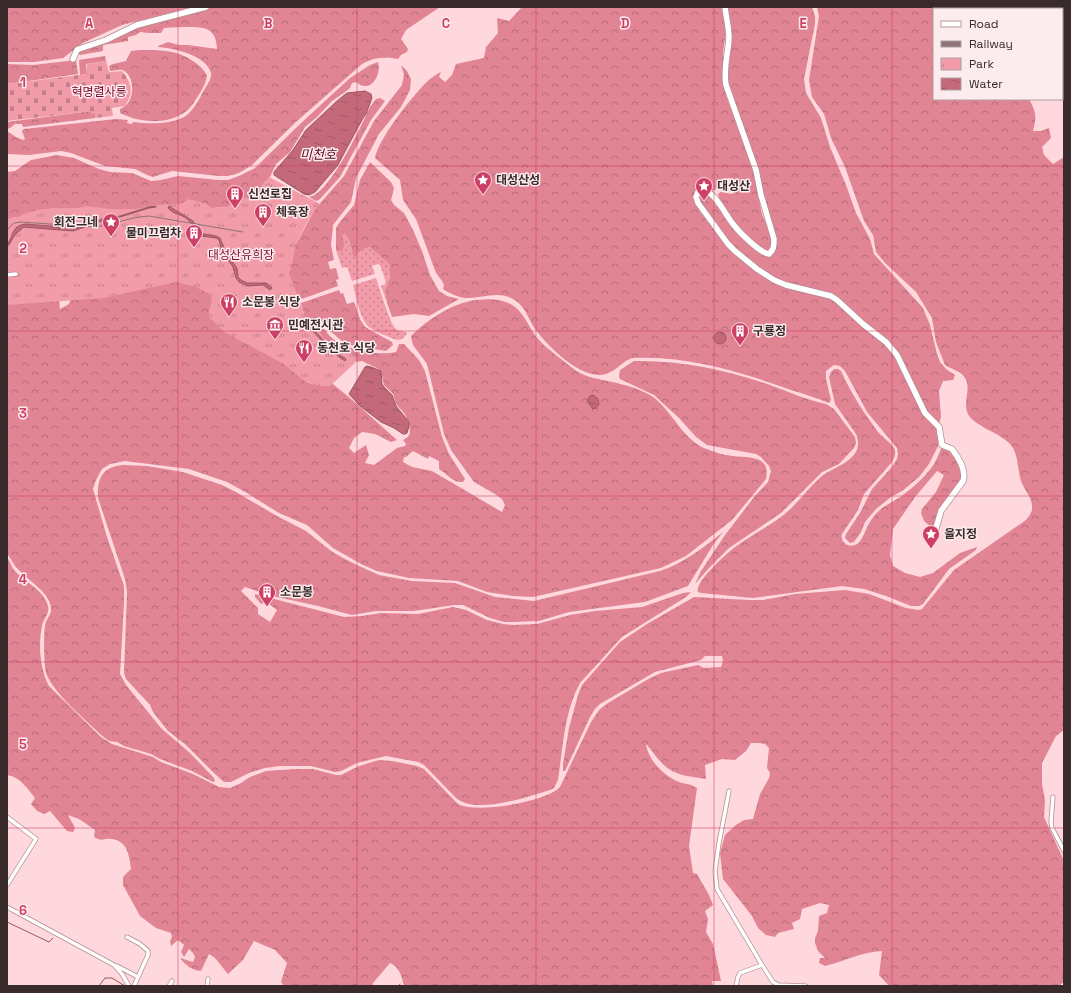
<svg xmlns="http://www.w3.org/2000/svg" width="1071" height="993" font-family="'Space Grotesk','Noto Sans KR',sans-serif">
	<defs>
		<pattern id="grass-dots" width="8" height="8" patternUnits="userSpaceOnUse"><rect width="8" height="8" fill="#f29caa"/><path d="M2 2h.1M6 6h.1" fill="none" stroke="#c57f8b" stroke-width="1.8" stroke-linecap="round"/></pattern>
		<pattern id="forest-crowns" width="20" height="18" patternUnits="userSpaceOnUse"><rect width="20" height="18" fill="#e18494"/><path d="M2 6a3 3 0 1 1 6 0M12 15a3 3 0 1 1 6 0" fill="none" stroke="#b76c79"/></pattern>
		<pattern id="cemetery-stones" width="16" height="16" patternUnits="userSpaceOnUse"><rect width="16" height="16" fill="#f29caa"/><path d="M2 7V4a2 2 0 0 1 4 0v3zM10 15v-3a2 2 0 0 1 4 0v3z" fill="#c57f8b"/></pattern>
		<pattern id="park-tufts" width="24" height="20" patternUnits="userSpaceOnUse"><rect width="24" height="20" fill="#f29caa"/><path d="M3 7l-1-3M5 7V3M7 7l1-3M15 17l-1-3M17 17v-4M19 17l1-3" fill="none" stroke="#c57f8b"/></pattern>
		<pattern id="water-ripples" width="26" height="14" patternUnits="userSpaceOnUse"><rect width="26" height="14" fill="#c3697a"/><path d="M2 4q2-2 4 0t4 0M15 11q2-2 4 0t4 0" fill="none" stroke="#9f5764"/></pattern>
	</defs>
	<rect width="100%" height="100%" fill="#fed8dd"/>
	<path fill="url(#grass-dots)" d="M 345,232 L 349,240 L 351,249 L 358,255 L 362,250 L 370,247 L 390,265 L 390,276 L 385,290 L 387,303 L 381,286 L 385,284 L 386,282 L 380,265 L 378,264 L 372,266 L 375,274 L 352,281 L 347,267 L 342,268 L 336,250 L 342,250 L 345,244 L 342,236 Z
		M 376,278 C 379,287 390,324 396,329 C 399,332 404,330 407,333 C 403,341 397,341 389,337 C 383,334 375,332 369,327 C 359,318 357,297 353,285 Z"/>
	<path fill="url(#forest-crowns)" d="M 7,7 L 189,7 L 190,8 L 122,25 L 83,43 L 63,58 L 34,62 L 7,62 Z
		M 229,7 L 440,7 L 406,30 L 401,39 L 408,49 L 407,52 L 401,55 L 398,59 C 385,56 374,57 362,64 L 296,122 L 252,165 L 239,173 L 228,176 L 219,176 L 172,171 L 153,177 L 147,175 L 135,169 L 105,166 L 71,153 L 61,151 L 29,155 L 7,154 L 7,131 L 16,137 L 23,140 L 25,139 L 22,131 L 24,129 L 116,119 L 128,120 L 127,123 L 132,124 L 133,122 C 149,124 173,125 187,115 C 195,108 200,98 204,90 C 207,85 212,79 211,73 C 206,55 174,48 158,47 L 158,46 L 168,42 L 179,45 L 188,45 L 217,49 C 216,30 208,27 190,27 C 181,27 172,27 164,28 L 161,33 L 148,33 L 140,32 L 136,35 L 128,37 L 128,41 L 103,45 L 103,51 L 80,55 L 77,52 L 136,26 L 206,8 Z
		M 522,7 L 723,7 L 726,32 L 723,53 L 723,79 L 727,98 L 752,166 L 762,214 L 773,241 L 770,250 L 767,252 C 750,242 724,213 718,194 L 721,192 L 732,194 L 739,190 L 734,179 L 728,178 L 718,184 L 718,188 L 713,191 L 705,187 L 697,189 L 694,192 L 694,198 L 700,212 L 733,252 L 784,287 L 831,298 L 880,339 L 893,354 L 922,411 L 937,428 L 938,432 L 938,446 L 929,464 L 919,477 L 902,491 L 891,497 L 876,509 L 865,522 L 861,532 L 854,542 L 850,543 L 845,538 L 846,534 L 860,513 L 872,489 L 892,467 L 897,459 L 898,454 L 897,448 L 867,412 L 845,371 L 840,366 L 834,365 L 826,371 L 826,379 L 831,400 L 829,403 C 817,398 804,394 791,390 C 741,372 687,355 632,358 C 623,361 616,371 606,374 C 581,381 546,345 533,326 C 527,315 523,303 511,298 C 495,291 481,299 465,298 C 457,297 449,293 443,289 L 444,285 L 442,281 L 436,273 L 416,219 L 403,200 L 400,180 L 375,158 C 378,139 415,92 430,79 C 434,76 437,74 441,72 L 439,77 L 445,82 L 452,75 L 456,64 L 484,58 L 486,47 L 498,33 L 497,18 L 509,21 Z
		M 727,7 L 812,7 L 815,16 L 815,24 L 804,79 L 806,93 L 821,118 L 830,147 L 846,185 L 856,213 L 870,239 L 874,254 L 923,308 L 930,325 L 937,354 L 940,362 L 946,369 L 955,375 L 953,380 L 943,381 L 939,391 L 941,417 L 939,424 L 930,416 L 924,408 L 895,350 L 838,299 L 775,279 L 758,267 L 729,244 L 701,205 L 698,195 L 700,193 L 704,191 L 709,194 L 716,206 L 722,210 L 732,225 L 769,256 L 774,254 L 776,244 L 727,81 Z
		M 817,7 L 946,7 L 947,9 L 934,9 L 934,99 L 1029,99 C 1036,112 1037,116 1033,131 L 1041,131 L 1049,128 L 1051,138 L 1042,147 L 1044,155 L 1053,164 L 1064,157 L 1064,730 L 1056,736 L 1042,763 L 1042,784 L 1045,800 L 1044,817 L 1064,861 L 1064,981 L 1060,986 L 889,986 L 879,975 L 882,951 C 862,952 845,961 825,966 L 819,963 L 820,958 L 825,958 L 818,951 L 815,943 L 815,938 L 818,931 L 819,916 L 827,913 L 829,905 L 820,903 L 802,909 L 800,919 L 792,923 L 794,929 L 778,933 L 775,937 L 766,935 L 758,928 L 752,916 L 723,879 L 720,853 L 725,835 L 736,825 L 744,820 L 753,819 L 760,794 L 769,778 L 770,773 L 767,768 L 769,748 L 765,744 L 758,743 L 751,743 L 746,751 L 735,760 L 722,759 L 705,765 L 706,779 C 688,776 673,776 660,761 C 655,756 651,749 646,744 C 648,760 664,776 679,782 C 685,784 691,784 697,788 L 689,846 L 693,873 L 697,874 L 709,895 L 713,905 L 705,911 L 708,919 L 706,932 L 713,944 L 721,981 L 712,981 L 713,986 L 404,986 C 402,978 400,967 390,963 L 373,983 L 372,986 L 284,986 L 281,982 L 287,963 L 275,950 L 254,941 L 243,960 L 228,974 L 215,958 L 209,954 L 201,971 C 192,970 186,966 180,958 L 193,962 L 195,957 L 193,953 L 189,949 L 184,957 L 181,952 L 184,945 L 178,940 L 171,946 L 170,941 L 172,937 L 171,933 L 156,928 L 140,916 L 123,885 L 123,877 L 131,869 C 129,856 128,841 112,839 C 104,838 102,842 94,837 L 95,830 L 79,819 L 68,815 L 75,828 L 73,832 L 67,831 L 50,811 L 44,814 L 37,811 L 31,804 L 35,798 C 28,789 19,776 7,775 L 7,558 C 11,562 11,567 15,571 C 25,582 44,590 48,606 C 50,614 43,619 42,626 C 38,645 40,669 49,686 L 101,737 L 112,744 L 153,757 L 161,762 L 193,774 L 219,787 L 230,788 L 241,783 L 250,777 L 266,771 L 296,769 L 313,769 L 336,775 L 341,775 L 359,766 L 379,760 L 392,761 L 417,766 L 424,769 L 458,804 C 476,814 546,802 560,787 L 591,722 L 599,710 L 608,703 L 650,678 L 661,673 L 698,665 L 704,668 L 721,667 L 723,661 L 722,656 L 705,656 L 701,660 L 655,672 L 600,704 L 595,709 L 590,717 L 565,771 L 563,771 L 563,764 L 569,728 L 578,695 L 582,685 L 620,642 L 647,624 L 694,597 L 749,600 L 763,600 L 795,594 L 845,590 L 869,594 L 906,608 L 918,610 L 922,609 L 954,570 L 1026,520 C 1029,516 1033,512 1032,506 C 1032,497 1024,490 1021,481 C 1017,469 1019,454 1010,444 C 1000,433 974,426 968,414 C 962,403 972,388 965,378 C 961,371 951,369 945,365 L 936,342 L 932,318 L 916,292 L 885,263 L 876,252 L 873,235 L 864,221 L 845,167 L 831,138 L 824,114 L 812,97 L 809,80 L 819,16 Z
		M 997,7 L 1064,7 L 1064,37 L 1062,36 L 1062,9 L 996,9 Z
		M 141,50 C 162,50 180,50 197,64 C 202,68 205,71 207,76 C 206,82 203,88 200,93 C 195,101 190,110 182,114 C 163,125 138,122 120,113 L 120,109 C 137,103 135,74 122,70 C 119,69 113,71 110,71 L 109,66 L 113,64 L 126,61 L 131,51 Z
		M 105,56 L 106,61 L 86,64 L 87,74 L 80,75 L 79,60 Z
		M 76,60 L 78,74 L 7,84 L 7,64 L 33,65 Z
		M 378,62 C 382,74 371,95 356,82 L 352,83 L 350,88 L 345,92 L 332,101 L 317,117 L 305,127 L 290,152 L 276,164 L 269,179 L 250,199 L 228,207 L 211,208 L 181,204 L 139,209 L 7,220 L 7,172 L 15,171 L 31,160 L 57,155 L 74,158 L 99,169 L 110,172 L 132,173 L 151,181 L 161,180 L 178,176 L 218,180 L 228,180 L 239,176 L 255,168 L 299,125 L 350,78 L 370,65 Z
		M 401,65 L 407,71 L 411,79 L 410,90 L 401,107 L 379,134 L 356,178 L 351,202 L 333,225 L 331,245 L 334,260 L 328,262 L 330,269 L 336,268 L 339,279 L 336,280 L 338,286 L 299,300 L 285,284 L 295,246 L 315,209 L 344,176 L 374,121 L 402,85 L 404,75 Z
		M 380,98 L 385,101 L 371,120 L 340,177 L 319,200 L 316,201 L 309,197 C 330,194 361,126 370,107 L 376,99 Z
		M 91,111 L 92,114 L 95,114 L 95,118 L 23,127 L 22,124 L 15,124 L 10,128 L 7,129 L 7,122 Z
		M 370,162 L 391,182 L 394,188 L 391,200 L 394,205 L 404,213 L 413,230 L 422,251 L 430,275 L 439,291 L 447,296 L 459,299 L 429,316 L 414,314 L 392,317 L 387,303 L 385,290 L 390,277 L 390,265 L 370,247 L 362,250 L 354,258 L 349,240 L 345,233 L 342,236 L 345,244 L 342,251 L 336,250 L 336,228 L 339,223 L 354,205 L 360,180 Z
		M 176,280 L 196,286 L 228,299 L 350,398 L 397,440 L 391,442 L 375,434 L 362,432 L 354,438 L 349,448 L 354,453 L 366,445 L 369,455 L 365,463 L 374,465 L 397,448 L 405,446 L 406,444 L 403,440 L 408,437 L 410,433 L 409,422 L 404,413 L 396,404 L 393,394 L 384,385 L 381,371 C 375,366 369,365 362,361 L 356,362 L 353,356 L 335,352 L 312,327 L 314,325 L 320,325 C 325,329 328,335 333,339 C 347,350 379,356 396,352 L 399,344 L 404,344 L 419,360 L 425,371 L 442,437 L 449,454 L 465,479 L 463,482 C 453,483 447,474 439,469 L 439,461 L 429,456 L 428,459 L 413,451 L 406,457 L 404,457 L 403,462 L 412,467 L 432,471 L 502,512 L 505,505 L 502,499 L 495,494 L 474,482 L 451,450 L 444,434 L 427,364 L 413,345 L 411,336 C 427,320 448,306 470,301 C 488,298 508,297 520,312 C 528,321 532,334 541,342 C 545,347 552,351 557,356 C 568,364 576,373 590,377 C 609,382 636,385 653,397 C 672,411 682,438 704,448 C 714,452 723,455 733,456 C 749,458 771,455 766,479 L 732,520 L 686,556 L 661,568 L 533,597 L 513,596 L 487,592 L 458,581 L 409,578 L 377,571 L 361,564 L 333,548 L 307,525 L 279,513 L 247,493 L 227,482 L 189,469 L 125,461 L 110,464 L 102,469 L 96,480 L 93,489 L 107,537 L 124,586 L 124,604 L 120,674 L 126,685 L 161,728 L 190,753 L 214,778 L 215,781 L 213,782 L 192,771 L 160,759 L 151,754 L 124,746 L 117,742 L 109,741 L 101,735 C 86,720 53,693 46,673 C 44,666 43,628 46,622 C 48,617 52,613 51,608 C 50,592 27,580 18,569 C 13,565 12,559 7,554 L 7,304 L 59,299 L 60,309 L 69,304 L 71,298 Z
		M 339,290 L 341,294 L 343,293 L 347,304 L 354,302 L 360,319 L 365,327 L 392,342 L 393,345 L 386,351 L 349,345 L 343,342 L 328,329 L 320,319 L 316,319 L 306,321 L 301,303 Z
		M 634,361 C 680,360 727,370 770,385 C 789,392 807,400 826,404 L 834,409 L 855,437 L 856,443 L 854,448 L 839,464 L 822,472 L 781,513 L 729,548 L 709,568 L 695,584 L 701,571 L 725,535 L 755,496 L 768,482 L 771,471 L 769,466 L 761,457 L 756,454 L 707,445 L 696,437 L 679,418 L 654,395 L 620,379 L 619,376 L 620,370 Z
		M 834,369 L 838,369 L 841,371 C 851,393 864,413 878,432 C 883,438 892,443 895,450 C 896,455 894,458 892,462 L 864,494 L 858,510 L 842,534 C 840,541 847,548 855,545 C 863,542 865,529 870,522 C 871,519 874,517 875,515 C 883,505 894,502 903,495 C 914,487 926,476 934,464 C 937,459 939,453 942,447 C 955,449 962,467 962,478 L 939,509 L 934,526 L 931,527 L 924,521 L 921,513 L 922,509 L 936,492 L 944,475 L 937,471 L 915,497 L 893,529 L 890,555 L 893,566 L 905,573 L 920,577 L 933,573 L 960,553 L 977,547 L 976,550 L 949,569 L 923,604 L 919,606 L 911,606 L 886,596 L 864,589 L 842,586 L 753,598 L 701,593 L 698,592 C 694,582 729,551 738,545 C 754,534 771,525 786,513 C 799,502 809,487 822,476 C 837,465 866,459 856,434 L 835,404 L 829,377 L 831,372 Z
		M 123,465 L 147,466 L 183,472 L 222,485 L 236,492 L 277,516 L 306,531 L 331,551 L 343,558 L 359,566 L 379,575 L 412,581 L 455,583 L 495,597 L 534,601 L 660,571 C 684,563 703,548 723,532 L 713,545 L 688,586 L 645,602 L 569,612 L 539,621 L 513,622 L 504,622 L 490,618 L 463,605 L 454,605 L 414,611 L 376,611 L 352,615 L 318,606 L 268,595 L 245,587 L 241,591 L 258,608 L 258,614 L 270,622 L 277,610 L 266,602 L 261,604 L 255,597 L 255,594 L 344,617 L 362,616 L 381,613 L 418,614 L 453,607 L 466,610 L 487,620 L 503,624 L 512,625 L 537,624 L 570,615 L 595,611 L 642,607 L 683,593 L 691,592 L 686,597 L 622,637 L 580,683 C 564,712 563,748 558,780 L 554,788 L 550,790 C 527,797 476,815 456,798 L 424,765 L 418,762 L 386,756 L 357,763 L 341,771 L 335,772 L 311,766 L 280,766 L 265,768 L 249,773 L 231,782 L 224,782 L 215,774 L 186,745 L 168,731 L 153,712 L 150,705 L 126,679 L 124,673 L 127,592 L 125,579 L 98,498 C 97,477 103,467 123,465 Z"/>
	<path fill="url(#cemetery-stones)" d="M 106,61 L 109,72 L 122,71 C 132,83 134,93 125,106 L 112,108 L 113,116 L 95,118 L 95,114 L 92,114 L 91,111 L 7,121 L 7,84 L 87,74 L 87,64 Z"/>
	<path fill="url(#park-tufts)" d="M 269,177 L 320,204 C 311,213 299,236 295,249 C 293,257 293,265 289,273 L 306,318 L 335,350 L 344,350 L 356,356 L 355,363 L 330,386 L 319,386 L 307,383 L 284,364 L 224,332 L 208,316 L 212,299 L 209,294 L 196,287 L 176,282 L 104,298 L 7,305 L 7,219 L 37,210 L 53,208 L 79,208 L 86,206 L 110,209 L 137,209 L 155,205 L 181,204 L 188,199 L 207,204 L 211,208 L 228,207 C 234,199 241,198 250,198 Z"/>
	<path fill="url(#water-ripples)" stroke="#9a5663" d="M 365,91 L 371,94 L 372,98 L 366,114 L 363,118 L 342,157 L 338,165 L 315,192 L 309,195 L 304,194 L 274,175 L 274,172 L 293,150 L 306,130 L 337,101 L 347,93 Z
		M 156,206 L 156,207 L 149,208 L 120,217 L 102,221 L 73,231 L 23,227 C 21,231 18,231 15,235 C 12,238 11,243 7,247 L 7,244 C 15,235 10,227 25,224 L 74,228 L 86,225 L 102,219 L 120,216 L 149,207 Z
		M 169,206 L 193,221 L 199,231 L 204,234 L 216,236 L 220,238 L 226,253 L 237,268 L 238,277 L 241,280 L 247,283 L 266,283 L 272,288 L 270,290 L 263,285 L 248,286 L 239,282 L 236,278 L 233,267 L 222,251 L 219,240 L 216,238 L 201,236 C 196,231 193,223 187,219 C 180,213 174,215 168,208 Z
		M 310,326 L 335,352 L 346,359 L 345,361 C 330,352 321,338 308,327 Z
		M714 338a6 6 0 1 1 12 0a6 6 0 1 1-12 0Z
		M 367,366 L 371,367 L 381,371 L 382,384 L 384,387 L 392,395 L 396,406 L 409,422 L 409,426 L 407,433 L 405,434 L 403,434 L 394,428 L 381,422 L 360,406 L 349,394 L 365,367 Z
		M 593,395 L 598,399 L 599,404 L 596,408 L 593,409 L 587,401 L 590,396 Z"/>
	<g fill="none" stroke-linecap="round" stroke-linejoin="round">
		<path stroke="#9a5663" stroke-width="1" d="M 7,922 L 49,942 L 53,938
			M 99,986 L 105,978 L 112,978 L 125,986
			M 399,986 L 400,984"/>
		<g stroke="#b28e93" stroke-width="5">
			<path id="street" d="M 7,275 L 16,274
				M 729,791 L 719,843 L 715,871 L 717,889 L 762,965
				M 1053,797 L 1051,822 L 1052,828 L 1064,851
				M 7,817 L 36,839 L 7,885
				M 7,907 L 114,965 L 122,974 L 129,986
				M 127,937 L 140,944 L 148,951 L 148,955 L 134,986
				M 117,966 L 138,977
				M 169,986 L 172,981
				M 207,986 L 208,979
				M 736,986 L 738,977 L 740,973 L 762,965 L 773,982 L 778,985 L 806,986
				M 1062,986 L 1064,984"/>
		</g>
		<g stroke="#b28e93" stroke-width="7">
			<path id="secondary" d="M 725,7 C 726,17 729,28 729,38 C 728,55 723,69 726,85 L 756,170 L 761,195 L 774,239 C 774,245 774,250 769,254 C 760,253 739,232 733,224 C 724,213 717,194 702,189 L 698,192 L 696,197 L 698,203 L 728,244 L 735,251 L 757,269 L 774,280 L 786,285 L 831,296 L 837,300 L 863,324 L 886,342 L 897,355 L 925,413 L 939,427 L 942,445 L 952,449 C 958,457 967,470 963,481 L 941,511 L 936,528
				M 73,59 L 77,50 L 79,49 L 106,40 L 137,25 L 206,7"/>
		</g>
		<use href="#street" stroke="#fff" stroke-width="3.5"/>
		<use href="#secondary" stroke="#fff" stroke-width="5.5"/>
		<path stroke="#8d7477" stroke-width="1" d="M 7,230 L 14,223 L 21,222 L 94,227 C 112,225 130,217 149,216 L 243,232"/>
	</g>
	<path fill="none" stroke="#ce3f65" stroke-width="1" stroke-opacity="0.55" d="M 178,7 L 178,986M 357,7 L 357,986M 536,7 L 536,986M 714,7 L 714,986M 892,7 L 892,986M 7,166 L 1064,166M 7,331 L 1064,331M 7,496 L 1064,496M 7,662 L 1064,662M 7,828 L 1064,828"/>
	<defs>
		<g id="sight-pin" transform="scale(0.9)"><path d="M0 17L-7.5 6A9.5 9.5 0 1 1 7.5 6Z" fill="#ce3f65" stroke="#fcecee"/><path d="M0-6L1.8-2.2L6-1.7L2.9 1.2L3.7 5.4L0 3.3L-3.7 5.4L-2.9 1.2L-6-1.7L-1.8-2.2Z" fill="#fff"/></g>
		<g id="building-pin" transform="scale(0.9)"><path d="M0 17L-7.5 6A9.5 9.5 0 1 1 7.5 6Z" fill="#ce3f65" stroke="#fcecee"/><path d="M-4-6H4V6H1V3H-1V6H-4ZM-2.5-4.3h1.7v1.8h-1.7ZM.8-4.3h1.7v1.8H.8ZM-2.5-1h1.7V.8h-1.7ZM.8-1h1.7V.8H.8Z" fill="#fff"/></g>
		<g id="restaurant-pin" transform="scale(0.9)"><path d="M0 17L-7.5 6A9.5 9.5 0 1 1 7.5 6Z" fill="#ce3f65" stroke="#fcecee"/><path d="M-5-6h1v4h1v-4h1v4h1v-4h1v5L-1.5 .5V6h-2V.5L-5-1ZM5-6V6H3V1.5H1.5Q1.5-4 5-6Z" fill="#fff"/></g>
		<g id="museum-pin" transform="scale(0.9)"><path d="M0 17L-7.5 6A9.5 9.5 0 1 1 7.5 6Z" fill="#ce3f65" stroke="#fcecee"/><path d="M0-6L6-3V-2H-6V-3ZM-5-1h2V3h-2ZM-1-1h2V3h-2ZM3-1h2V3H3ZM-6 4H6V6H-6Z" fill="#fff"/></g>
	</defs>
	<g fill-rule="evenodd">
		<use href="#sight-pin" x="483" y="180"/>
		<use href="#sight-pin" x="704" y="186"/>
		<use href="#building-pin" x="235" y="194"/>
		<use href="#building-pin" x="263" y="212"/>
		<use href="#sight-pin" x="111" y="222"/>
		<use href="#building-pin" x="194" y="233"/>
		<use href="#restaurant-pin" x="229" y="302"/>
		<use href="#museum-pin" x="275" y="325"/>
		<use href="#building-pin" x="740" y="331"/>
		<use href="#restaurant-pin" x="304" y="348"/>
		<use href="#sight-pin" x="931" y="534"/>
		<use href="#building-pin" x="267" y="592"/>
	</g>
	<g text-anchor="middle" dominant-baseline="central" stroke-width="3" stroke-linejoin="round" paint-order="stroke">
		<g font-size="12" fill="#7c0932" stroke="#fcecee">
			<text x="99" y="92">혁명렬사릉</text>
			<text x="241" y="255">대성산유희장</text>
		</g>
		<g font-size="12" font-weight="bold" fill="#392a2c" stroke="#fcecee" text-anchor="start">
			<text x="496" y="180">대성산성</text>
			<text x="717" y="186">대성산</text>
			<text x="248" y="194">신선로집</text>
			<text x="276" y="212">체육장</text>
			<text x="98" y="222" text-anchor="end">회전그네</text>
			<text x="181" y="233" text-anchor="end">물미끄럼차</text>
			<text x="242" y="302">소문봉 식당</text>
			<text x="288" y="325">민예전시관</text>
			<text x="753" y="331">구룡정</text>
			<text x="317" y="348">동천호 식당</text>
			<text x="944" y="534">을지정</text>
			<text x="280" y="592">소문봉</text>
		</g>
		<g font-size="13" font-style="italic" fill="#5c0623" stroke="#fcecee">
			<text x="318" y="154">미천호</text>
		</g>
	</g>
	<g font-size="13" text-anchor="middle" font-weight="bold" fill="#ce3f65" stroke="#fcecee" stroke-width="3" stroke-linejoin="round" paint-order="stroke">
		<text x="89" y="28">A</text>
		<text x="268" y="28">B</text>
		<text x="446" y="28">C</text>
		<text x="625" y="28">D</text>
		<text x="803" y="28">E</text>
		<text x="23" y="87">1</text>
		<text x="23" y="253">2</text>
		<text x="23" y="418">3</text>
		<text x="23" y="584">4</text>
		<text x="23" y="749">5</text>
		<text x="23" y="915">6</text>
	</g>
	<rect width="1071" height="993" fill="none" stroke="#392a2c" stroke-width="16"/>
	<rect x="933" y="8" width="130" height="92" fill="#fcecee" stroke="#ae9ea0"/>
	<rect x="941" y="21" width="20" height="6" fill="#ffffff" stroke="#ae9ea0"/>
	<text x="969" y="28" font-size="12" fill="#392a2c">Road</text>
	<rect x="941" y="41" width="20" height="6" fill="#8d7477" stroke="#ae9ea0"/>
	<text x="969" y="48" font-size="12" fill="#392a2c">Railway</text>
	<rect x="941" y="58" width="20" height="12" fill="url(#park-tufts)" stroke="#ae9ea0"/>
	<text x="969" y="68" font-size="12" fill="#392a2c">Park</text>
	<rect x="941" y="78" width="20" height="12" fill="url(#water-ripples)" stroke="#ae9ea0"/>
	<text x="969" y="88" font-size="12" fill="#392a2c">Water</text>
</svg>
